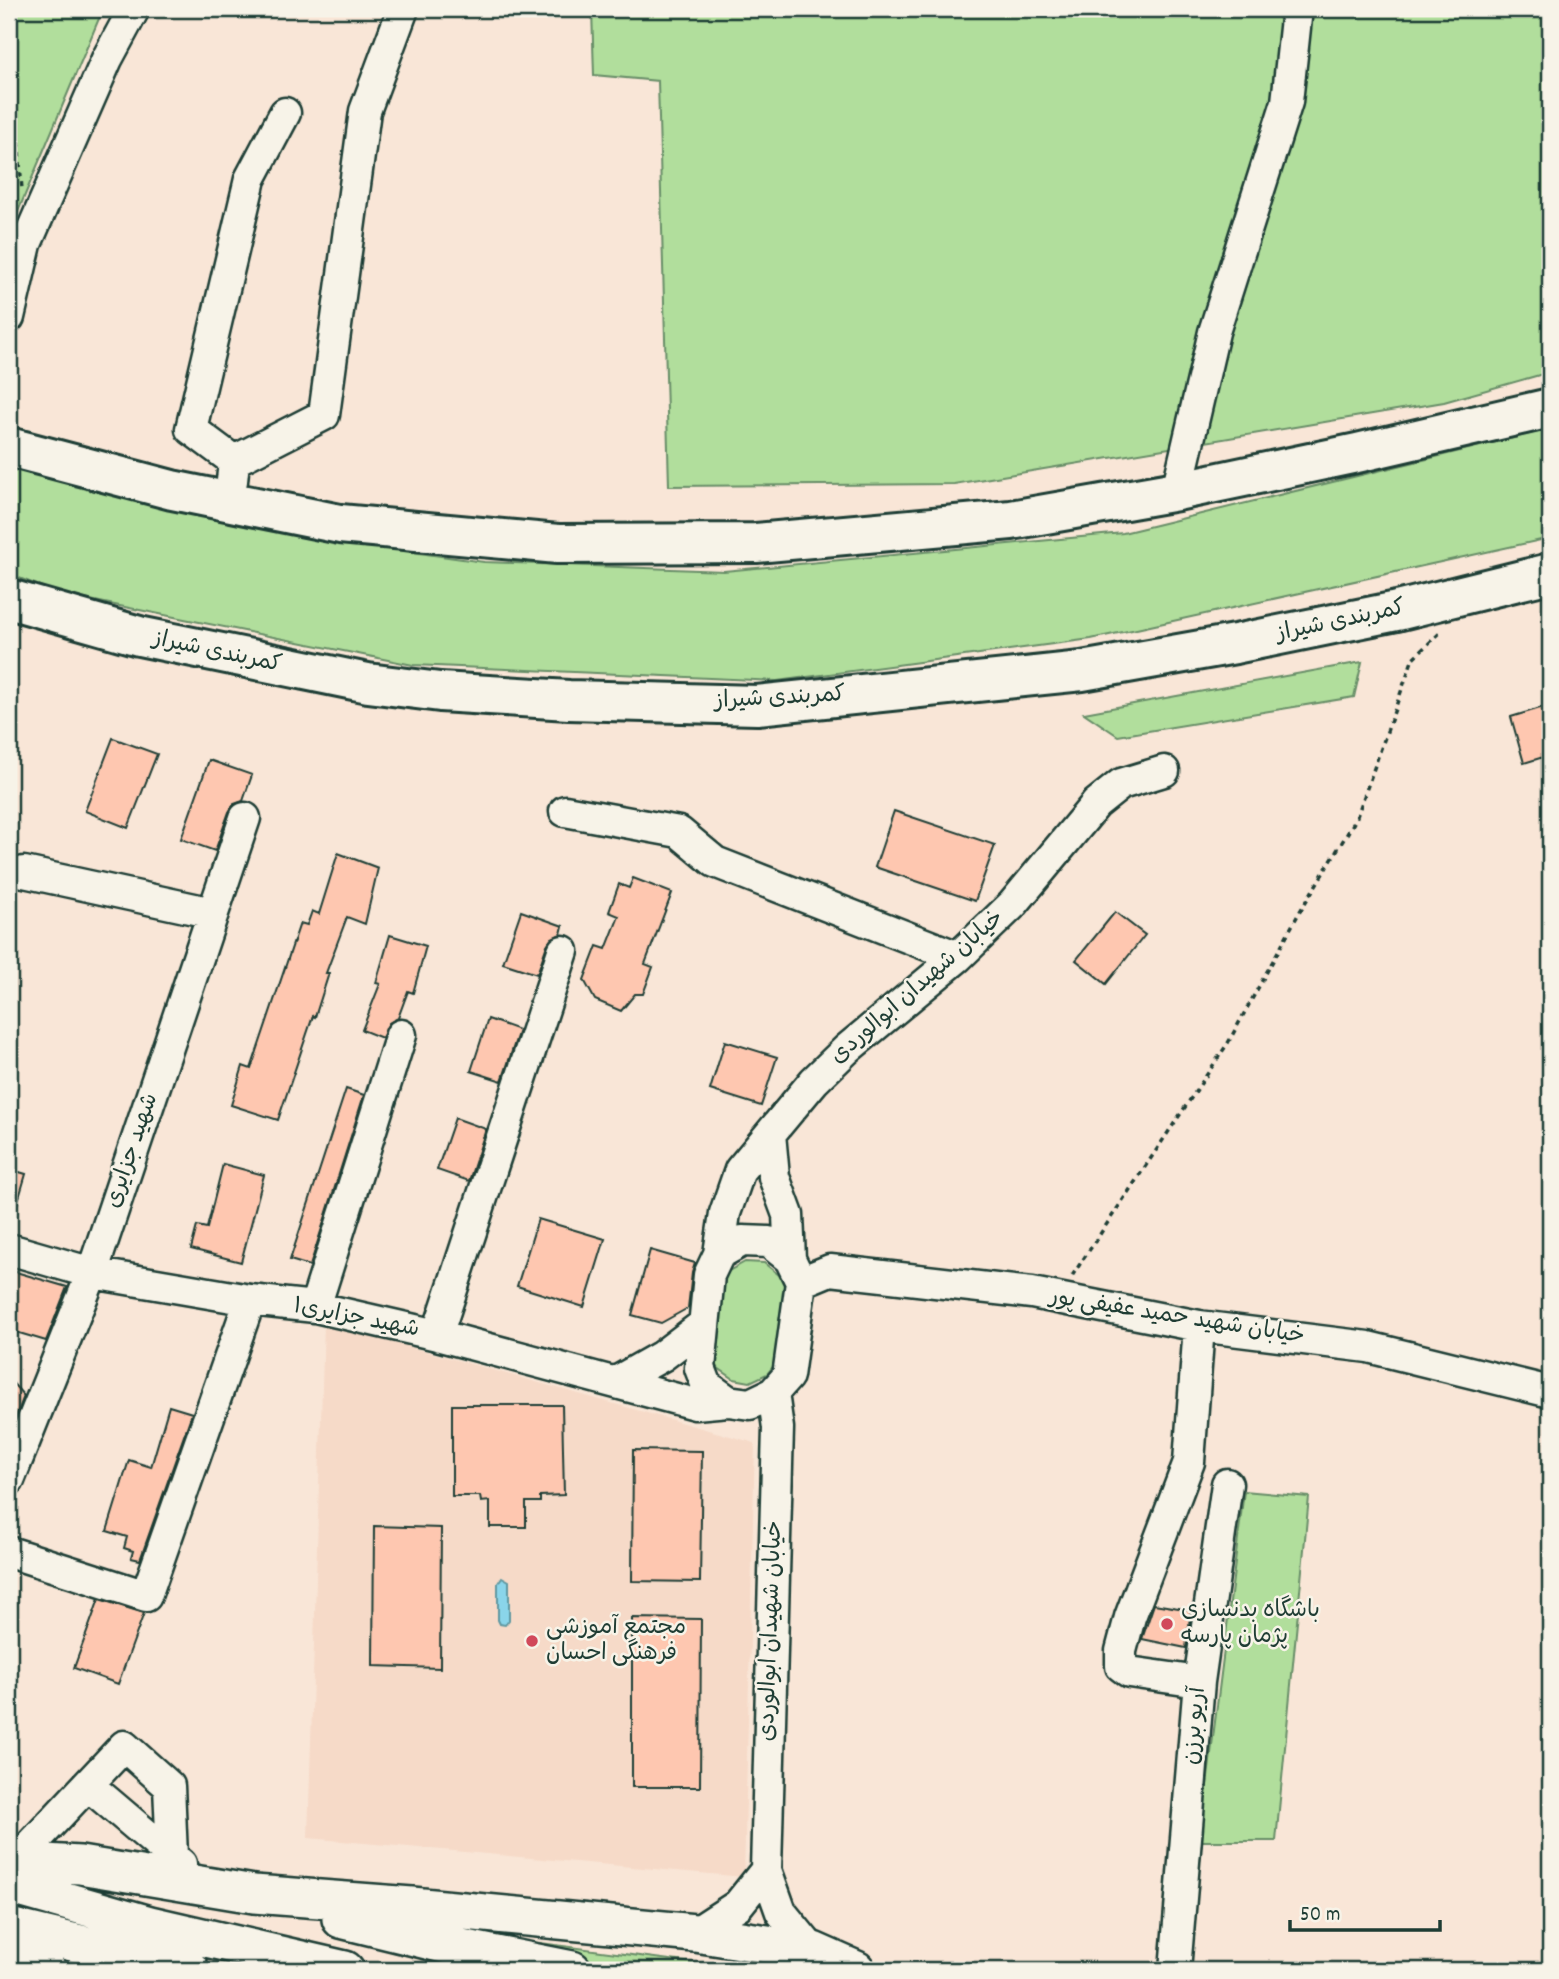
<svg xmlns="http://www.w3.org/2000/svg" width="1559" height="1979" font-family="Dekko,'Playpen Sans Arabic',sans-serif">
	<rect width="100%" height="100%" fill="#f9e6d7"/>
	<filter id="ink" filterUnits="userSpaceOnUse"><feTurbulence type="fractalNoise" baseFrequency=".0143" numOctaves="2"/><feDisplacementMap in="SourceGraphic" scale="14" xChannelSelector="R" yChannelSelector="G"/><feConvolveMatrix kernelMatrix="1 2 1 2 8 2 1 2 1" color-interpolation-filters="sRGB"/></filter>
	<g filter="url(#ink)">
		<path fill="#f6dac8" d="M 324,1323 L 755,1443 L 744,1877 L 308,1838 Z"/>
		<path fill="#b1de9c" stroke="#688e68" stroke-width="2" d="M 9,9 L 103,9 L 9,233 Z
			M 592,9 L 1550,9 L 1550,372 L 1444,402 L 954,484 L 669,486 L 658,81 L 594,75 Z
			M 1550,429 L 1550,538 L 1091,639 L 777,681 L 413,665 L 60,594 L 9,574 L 9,466 L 69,483 L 296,536 L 484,562 L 724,571 L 1123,533 Z
			M 1362,662 L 1354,697 L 1118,736 L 1084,713 Z
			M 745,1262 L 764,1263 L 779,1275 L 788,1293 L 778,1361 L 767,1374 L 750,1382 L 734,1379 L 718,1368 L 713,1356 L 720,1288 L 727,1272 Z
			M 1244,1491 L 1309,1497 L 1276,1841 L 1200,1841 Z
			M 432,1929 L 724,1967 L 718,1970 L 605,1970 L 590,1962 Z"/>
		<path fill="#8ad5ea" stroke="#5f98a1" stroke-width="2" d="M 502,1577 L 509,1581 L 509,1620 L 505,1625 L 500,1624 L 498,1620 L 498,1583 Z"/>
		<path fill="#fec7b0" stroke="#1f3d34" stroke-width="2" d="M 1550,705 L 1550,755 L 1524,763 L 1511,717 Z
			M 113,738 L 157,754 L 128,828 L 85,811 Z
			M 209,760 L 252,775 L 243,801 L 234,804 L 229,812 L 215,851 L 181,839 Z
			M 894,811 L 995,845 L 975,901 L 875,867 Z
			M 338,853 L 378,868 L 365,924 L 347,917 L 326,973 L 329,973 L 315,1017 L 313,1016 L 278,1120 L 231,1105 L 243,1066 L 251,1069 L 300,923 L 307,925 L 312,911 L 319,914 Z
			M 633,878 L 672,893 L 645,964 L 653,967 L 643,994 L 635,994 L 621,1011 L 595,1000 L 584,980 L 597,946 L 606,949 L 619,916 L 609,912 L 619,884 L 629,888 Z
			M 521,911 L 563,926 L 561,934 L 552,938 L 547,945 L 537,974 L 503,963 Z
			M 1115,912 L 1145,935 L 1106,984 L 1076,960 Z
			M 390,935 L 426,946 L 413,993 L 408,991 L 398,1018 L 389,1023 L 382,1038 L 362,1030 L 380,984 L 376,983 Z
			M 488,1019 L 519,1030 L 502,1081 L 471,1071 Z
			M 725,1041 L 777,1057 L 761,1106 L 710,1090 Z
			M 346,1089 L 364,1095 L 310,1266 L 290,1260 Z
			M 455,1118 L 486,1129 L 469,1181 L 437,1170 Z
			M 223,1164 L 264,1175 L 241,1262 L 191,1249 L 197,1226 L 207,1228 Z
			M 9,1169 L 26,1174 L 13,1218 L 9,1217 Z
			M 538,1219 L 605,1239 L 584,1307 L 517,1286 Z
			M 650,1250 L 695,1263 L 692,1273 L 688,1308 L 661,1323 L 632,1315 Z
			M 9,1270 L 67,1287 L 46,1341 L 9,1330 Z
			M 9,1379 L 24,1396 L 9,1434 Z
			M 452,1405 L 562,1405 L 564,1495 L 540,1496 L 540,1502 L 526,1502 L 526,1527 L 490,1527 L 490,1501 L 481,1502 L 480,1496 L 452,1496 Z
			M 169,1406 L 192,1413 L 140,1560 L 131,1558 L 133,1551 L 124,1548 L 127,1537 L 107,1531 L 129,1460 L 151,1467 Z
			M 633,1450 L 702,1451 L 700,1582 L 632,1581 Z
			M 374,1526 L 441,1528 L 440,1668 L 373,1666 Z
			M 99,1599 L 144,1613 L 118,1684 L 74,1668 Z
			M 1154,1604 L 1191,1610 L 1186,1648 L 1142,1639 Z
			M 632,1618 L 701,1619 L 700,1787 L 632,1787 Z"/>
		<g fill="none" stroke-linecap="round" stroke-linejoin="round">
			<g stroke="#1f3d34" stroke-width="35">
				<path id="minor" d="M 9,317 L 26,244 L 107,59 L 134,9
					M 234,461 L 324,415 L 365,111 L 403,9
					M 232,481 L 234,461 L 191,429 L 250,179 L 285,113
					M 1177,491 L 1214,332 L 1287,102 L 1297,9
					M 565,811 L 679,832 L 715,862 L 958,957
					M 24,872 L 213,913
					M 770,1134 L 774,1177 L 788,1215 L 790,1259
					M 742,1241 L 769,1242 L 790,1259 L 801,1282 L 788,1376 L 773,1393 L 750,1404 L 728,1401 L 707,1386 L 700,1368 L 709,1275 L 719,1254 Z
					M 9,1249 L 92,1273 L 250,1300 L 315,1307 L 437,1335 L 695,1404 L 728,1401
					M 719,1254 L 725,1213 L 740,1170 L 814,1081 L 847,1049 L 958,957 L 1013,904 L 1096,804 L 1121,784 L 1164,771
					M 801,1282 L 830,1270 L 1032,1293 L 1199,1326 L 1368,1347 L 1550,1392
					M 315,1307 L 401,1035
					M 1199,1326 L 1189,1462 L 1130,1617 L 1121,1651 L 1121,1666 L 1129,1672 L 1199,1682
					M 437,1335 L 563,951
					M 616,1382 L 662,1356 L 704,1324
					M 773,1393 L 778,1428 L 766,1870 L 781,1912 L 813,1951
					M 9,1480 L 92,1273 L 245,818
					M 9,1552 L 146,1596 L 250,1300
					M 88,1785 L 181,1864
					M 15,1862 L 124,1746 L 169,1786 L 172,1856
					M 695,1933 L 738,1905 L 766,1870
					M 1175,1970 L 1199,1682 L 1227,1484"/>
			</g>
			<g stroke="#1f3d34" stroke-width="42">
				<path id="major" d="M 9,1861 L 80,1865 L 254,1894 L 412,1906 L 695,1933 L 813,1951 L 856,1970
					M 9,1885 L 150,1925 L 345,1970
					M 341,1919 L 456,1947 L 572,1970
					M 9,1927 L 190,1970
					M 9,1957 L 47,1970"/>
			</g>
			<g stroke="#1f3d34" stroke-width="44">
				<path id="highway" d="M 9,447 L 172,490 L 340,524 L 558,544 L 756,543 L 1011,520 L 1177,491 L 1357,453 L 1550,408
					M 9,599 L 139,636 L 368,683 L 440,692 L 569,700 L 757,705 L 1082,671 L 1235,644 L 1397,611 L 1550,573"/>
			</g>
			<path stroke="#1f3d34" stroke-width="3.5" stroke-dasharray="5 5" stroke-linecap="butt" d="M 9,125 L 18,138 L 22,190
				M 1072,1276 L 1228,1043 L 1299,913 L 1356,819 L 1413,658 L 1442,631"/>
			<use href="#minor" stroke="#f7f3e8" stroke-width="30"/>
			<use href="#major" stroke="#f7f3e8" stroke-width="37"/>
			<use href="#highway" stroke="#f7f3e8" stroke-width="38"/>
		</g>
	</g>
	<g fill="#d1495b" stroke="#f7f3e8" stroke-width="2.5">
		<circle cx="1167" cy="1624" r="7"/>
		<circle cx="532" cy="1641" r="7"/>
	</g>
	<g text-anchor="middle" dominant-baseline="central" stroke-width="5" stroke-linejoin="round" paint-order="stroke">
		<g font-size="23" fill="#1f3d34" stroke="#f7f3e8">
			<text transform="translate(1341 622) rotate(-12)">کمربندی شیراز</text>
			<text transform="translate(217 653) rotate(12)">کمربندی شیراز</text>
			<text transform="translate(780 699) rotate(-3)">کمربندی شیراز</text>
			<text transform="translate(918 988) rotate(-41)">خیابان شهیدان ابوالوردی</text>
			<text transform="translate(133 1151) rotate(-71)">شهید جزایری</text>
			<text transform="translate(1177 1318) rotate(9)">خیابان شهید حمید عفیفی پور</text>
			<text transform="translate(356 1319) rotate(11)">شهید جزایری۱</text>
			<text transform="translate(772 1631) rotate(-88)">خیابان شهیدان ابوالوردی</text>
			<text transform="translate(1196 1726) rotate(-85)">آریو برزن</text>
		</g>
		<g font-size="23" fill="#1f3d34" stroke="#f7f3e8" text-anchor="start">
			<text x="1181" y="1611">باشگاه بدنسازی<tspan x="1181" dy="26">پژمان پارسه</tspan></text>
			<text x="546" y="1628">مجتمع آموزشی<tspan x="546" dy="26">فرهنگی احسان</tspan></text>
		</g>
	</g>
	<rect width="1559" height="1979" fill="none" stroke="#f7f3e8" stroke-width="35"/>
	<rect x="18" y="18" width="1524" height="1944" fill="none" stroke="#1f3d34" stroke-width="2.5" filter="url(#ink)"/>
	<path d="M1290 1920v10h150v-10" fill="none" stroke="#1f3d34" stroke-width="3.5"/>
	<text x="1300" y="1920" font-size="21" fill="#1f3d34" stroke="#f7f3e8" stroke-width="5" paint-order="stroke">50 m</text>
</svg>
